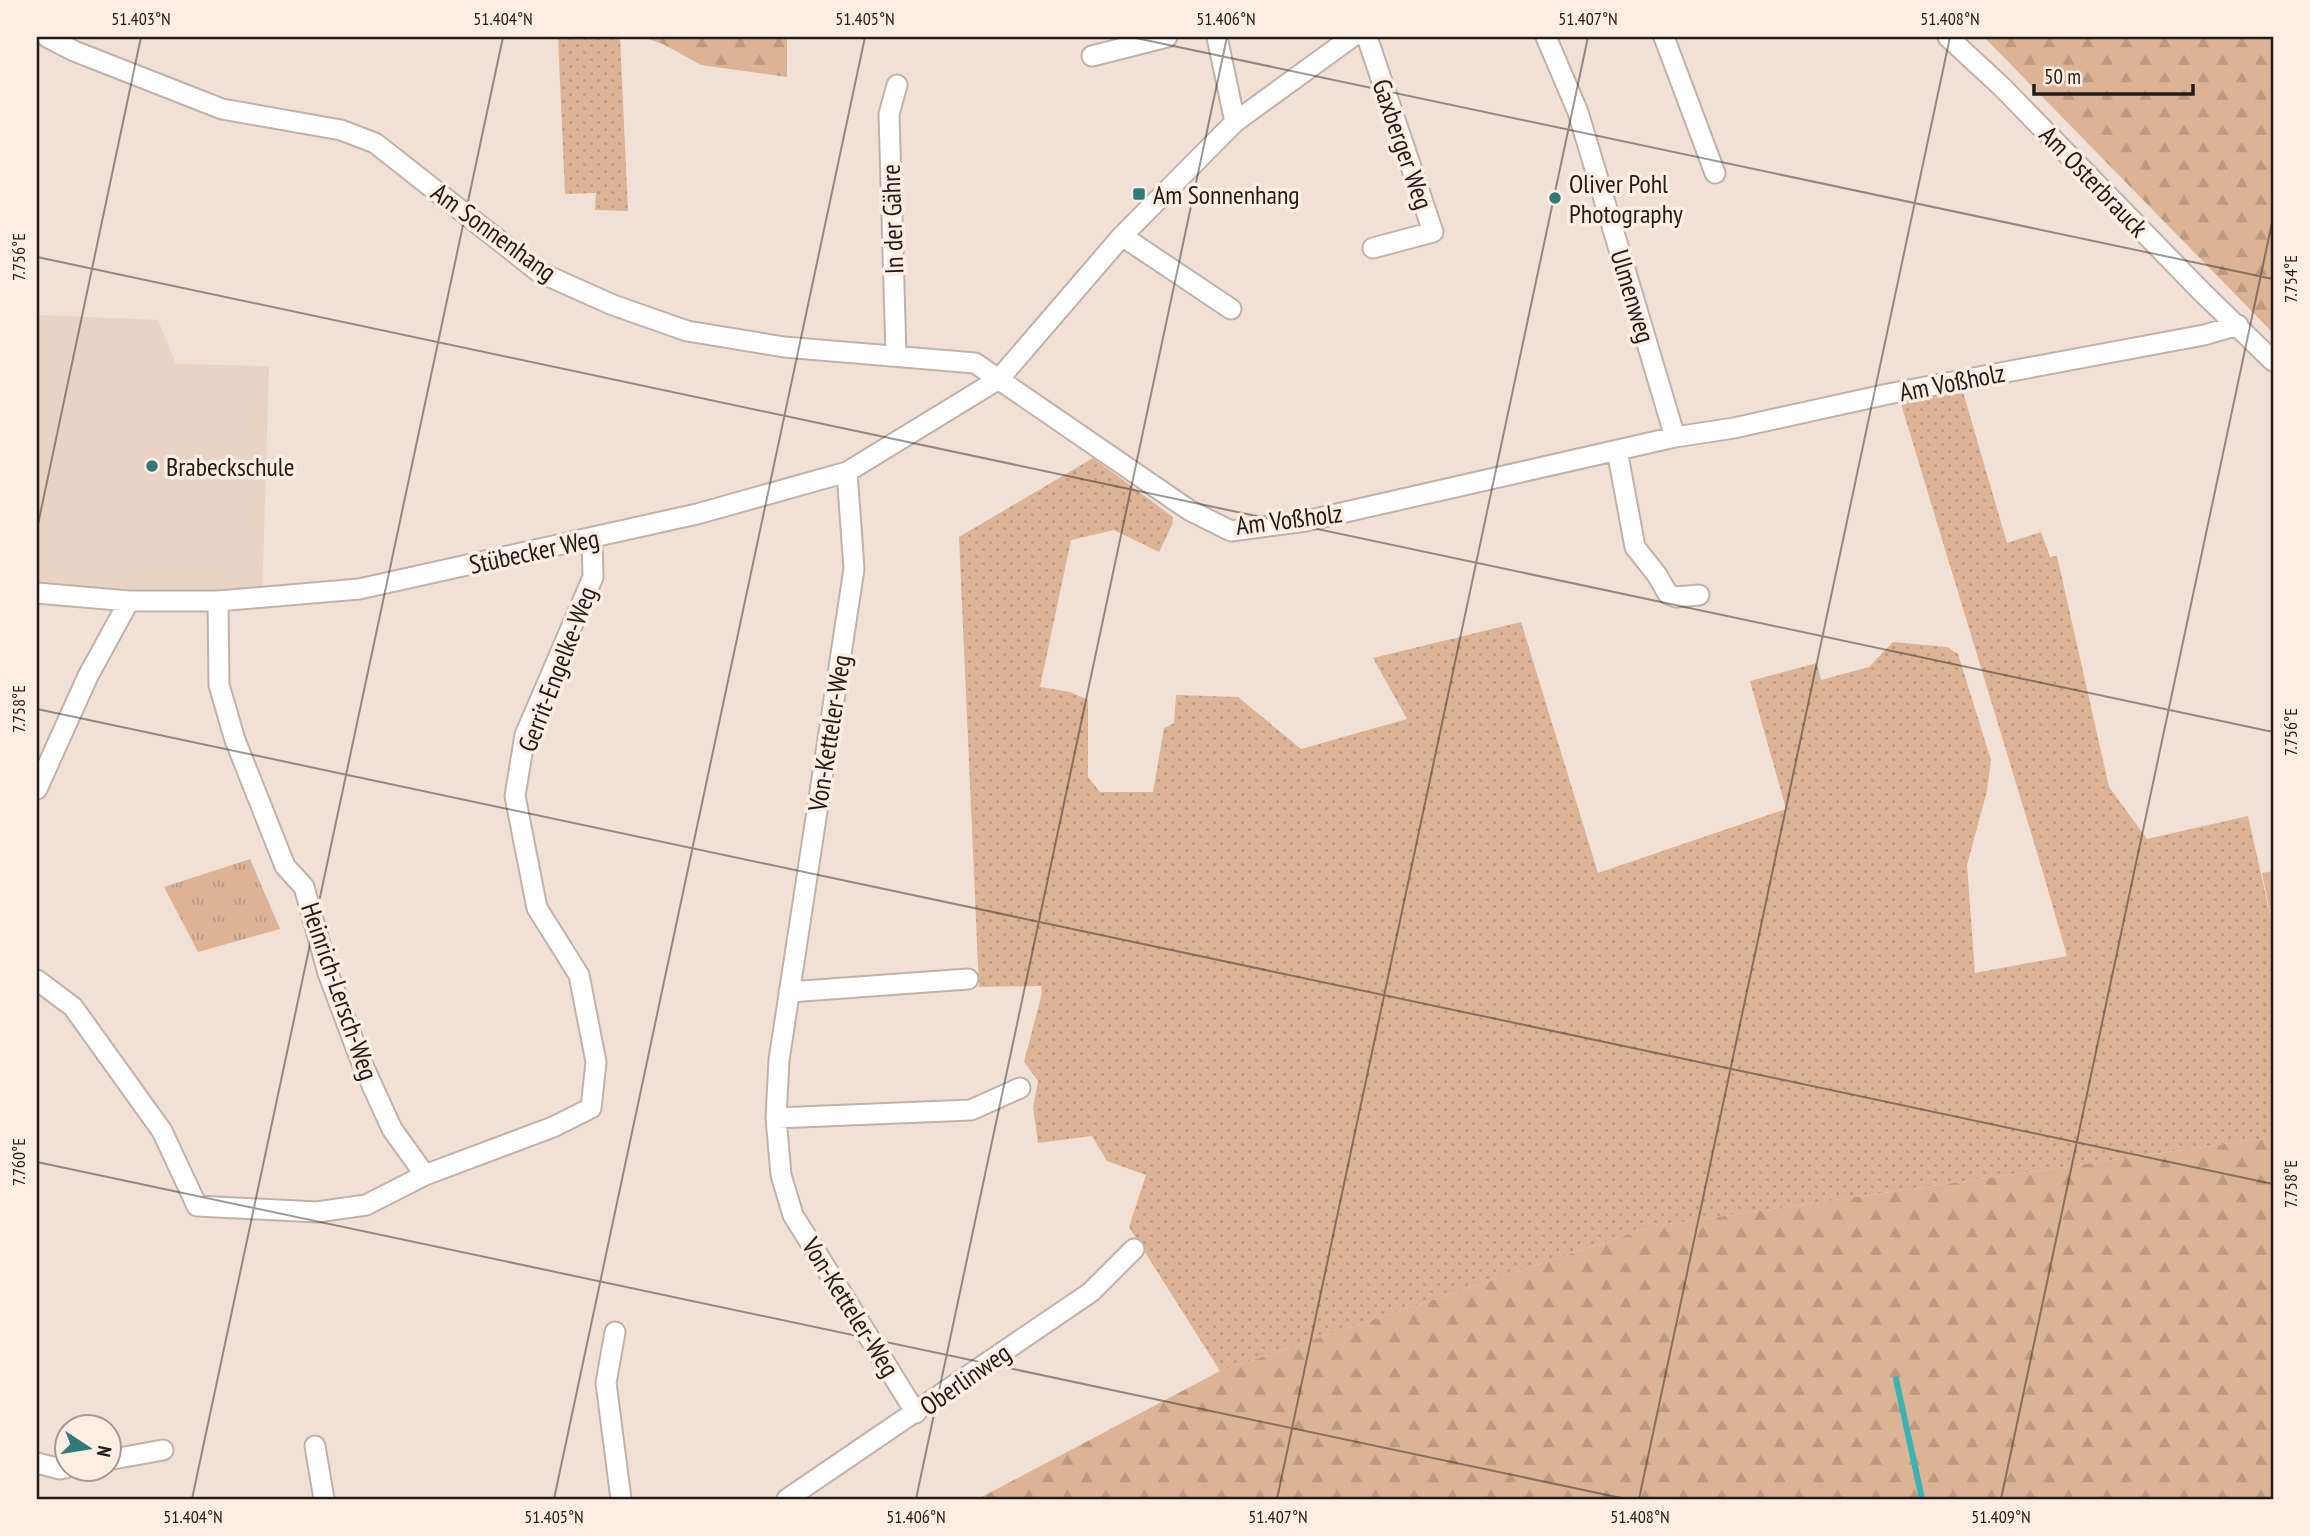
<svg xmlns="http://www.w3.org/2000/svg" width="2310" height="1536" font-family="'PT Sans Narrow',sans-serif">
	<defs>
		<pattern id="grass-dots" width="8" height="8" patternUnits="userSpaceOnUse" patternTransform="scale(1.75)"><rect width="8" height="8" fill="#ddb395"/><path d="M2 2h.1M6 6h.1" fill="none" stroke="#bd9980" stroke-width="1.8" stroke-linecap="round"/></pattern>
		<pattern id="forest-firs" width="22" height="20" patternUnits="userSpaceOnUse" patternTransform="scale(1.75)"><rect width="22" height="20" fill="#ddb395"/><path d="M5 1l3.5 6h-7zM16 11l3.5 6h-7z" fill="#bd9980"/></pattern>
		<pattern id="park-tufts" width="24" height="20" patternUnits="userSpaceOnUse" patternTransform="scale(1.75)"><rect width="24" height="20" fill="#ddb395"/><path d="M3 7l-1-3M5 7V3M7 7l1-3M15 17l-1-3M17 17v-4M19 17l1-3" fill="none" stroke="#bd9980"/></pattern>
	</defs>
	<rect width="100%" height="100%" fill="#f0e0d5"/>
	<path fill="#e9d3c4" d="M 41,315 L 158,320 L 176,364 L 269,366 L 262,598 L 38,593 L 37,318 Z"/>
	<path fill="url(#grass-dots)" d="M 558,37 L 620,37 L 628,211 L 595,210 L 596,193 L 565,194 Z
		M 1963,392 L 2007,543 L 2041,532 L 2050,557 L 2057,556 L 2109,787 L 2147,839 L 2248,816 L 2273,928 L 2273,1137 L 1654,1226 L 1220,1371 L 1129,1227 L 1146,1175 L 1107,1161 L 1092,1136 L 1038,1143 L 1033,1107 L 1038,1081 L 1024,1062 L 1042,993 L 1041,986 L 979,987 L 959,537 L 1093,458 L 1173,517 L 1172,525 L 1159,552 L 1114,530 L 1071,540 L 1040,687 L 1070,692 L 1088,700 L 1088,777 L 1100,792 L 1153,792 L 1164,728 L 1174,723 L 1176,695 L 1238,697 L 1301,749 L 1407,719 L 1373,658 L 1521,622 L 1598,873 L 1786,809 L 1750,681 L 1817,663 L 1821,680 L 1869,667 L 1893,642 L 1947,647 L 1958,654 L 1991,760 L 1987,791 L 1967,865 L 1975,973 L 2067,956 L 2042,869 L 1901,404 Z"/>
	<path fill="url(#forest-firs)" d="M 642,37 L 787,37 L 787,77 L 701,65 L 663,44 Z
		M 1984,37 L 2273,37 L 2273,333 Z
		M 2273,871 L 2273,928 L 2262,873 Z
		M 2273,1137 L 2273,1499 L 978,1499 L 1220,1371 L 1654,1226 Z"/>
	<path fill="url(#park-tufts)" d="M 250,859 L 280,929 L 198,952 L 164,887 Z"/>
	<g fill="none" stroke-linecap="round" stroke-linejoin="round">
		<path stroke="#3ab3b3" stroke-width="6" d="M 1896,1379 L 1922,1499"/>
		<g stroke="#c1b1a7" stroke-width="23">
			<path id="minor" d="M 47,37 L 74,51 L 222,109 L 341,130 L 375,143 L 539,272 L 613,305 L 687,331 L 784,347 L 975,363 L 1189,510 L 1231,531 L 1306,521 L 1675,437 L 1734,428 L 1888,394 L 2204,335 L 2238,325
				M 1217,37 L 1235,122
				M 1367,37 L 1433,232 L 1373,248
				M 1546,37 L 1578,112 L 1675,437
				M 1664,37 L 1715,173
				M 1948,37 L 2002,87 L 2202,292 L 2273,361
				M 1092,56 L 1167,37
				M 1122,236 L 1231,309
				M 896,355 L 889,114 L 897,85
				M 1617,450 L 1635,547 L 1657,575 L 1668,594 L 1676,597 L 1699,595
				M 847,472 L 854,569 L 779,1060 L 776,1118 L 781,1175 L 793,1215 L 916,1413
				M 37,593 L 129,601 L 218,601 L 359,589 L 697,514 L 847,472 L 999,379 L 1122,236 L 1235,122 L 1352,37
				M 218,601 L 219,685 L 235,740 L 285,866 L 304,887 L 328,973 L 361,1061 L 392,1129 L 425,1175
				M 37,789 L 88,676 L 129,601
				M 37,980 L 73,1007 L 162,1131 L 197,1206 L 317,1212 L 366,1205 L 425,1175 L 553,1127 L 591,1108 L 596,1062 L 579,975 L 537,908 L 515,796 L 525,735 L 593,577 L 592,539
				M 789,992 L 968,979
				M 776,1118 L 971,1110 L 1020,1088
				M 615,1332 L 606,1383 L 621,1499
				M 315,1446 L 324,1499
				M 108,1460 L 163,1450
				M 37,1463 L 60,1469 L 66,1468
				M 787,1499 L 1091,1292 L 1134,1249"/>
		</g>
		<use href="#minor" stroke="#fff" stroke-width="19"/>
	</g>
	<path fill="none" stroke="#221c18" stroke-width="2" stroke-opacity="0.45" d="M 1131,37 L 2273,279M 37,257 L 2273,732M 37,529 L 141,37M 37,709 L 2273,1184M 37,1162 L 1626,1499M 192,1499 L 503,37M 554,1499 L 865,37M 916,1499 L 1227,37M 1277,1499 L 1588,37M 1639,1499 L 1950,37M 2001,1499 L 2273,218"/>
	<g fill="#317a7a" stroke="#fdede2" stroke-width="2.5">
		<rect x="1132" y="187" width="14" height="14" rx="3.5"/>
		<circle cx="1555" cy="198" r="7"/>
		<circle cx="152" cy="466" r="7"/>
	</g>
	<g text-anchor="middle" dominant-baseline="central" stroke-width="7" stroke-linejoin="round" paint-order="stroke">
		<g font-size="26" fill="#221c18" stroke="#fdede2">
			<text transform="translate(1403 144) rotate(71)">Gaxberger Weg</text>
			<text transform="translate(2094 181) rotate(46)">Am Osterbrauck</text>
			<text transform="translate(892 219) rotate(-92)">In der Gähre</text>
			<text transform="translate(494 232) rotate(36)">Am Sonnenhang</text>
			<text transform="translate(1633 296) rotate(73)">Ulmenweg</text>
			<text transform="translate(1952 382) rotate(-11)">Am Voßholz</text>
			<text transform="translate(1289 519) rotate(-7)">Am Voßholz</text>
			<text transform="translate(534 551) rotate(-12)">Stübecker Weg</text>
			<text transform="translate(557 669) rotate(-69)">Gerrit-Engelke-Weg</text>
			<text transform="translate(829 733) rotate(-81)">Von-Ketteler-Weg</text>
			<text transform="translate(340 991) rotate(71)">Heinrich-Lersch-Weg</text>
			<text transform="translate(851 1307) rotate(58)">Von-Ketteler-Weg</text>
			<text transform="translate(965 1379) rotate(-35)">Oberlinweg</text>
		</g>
		<g font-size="26" fill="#221c18" stroke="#fdede2" text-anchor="start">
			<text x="1569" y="183">Oliver Pohl<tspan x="1569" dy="30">Photography</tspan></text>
			<text x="1153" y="194">Am Sonnenhang</text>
			<text x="166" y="466">Brabeckschule</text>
		</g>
	</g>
	<rect width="2310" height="1536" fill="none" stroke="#fdede2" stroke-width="77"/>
	<g transform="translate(88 1448) rotate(102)"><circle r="33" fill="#fdede2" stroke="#a59991" stroke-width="2"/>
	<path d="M0-5L12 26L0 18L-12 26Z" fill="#317a7a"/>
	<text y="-10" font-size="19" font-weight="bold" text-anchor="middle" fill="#221c18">N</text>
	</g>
	<path d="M2034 84v10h159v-10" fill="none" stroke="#221c18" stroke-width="3.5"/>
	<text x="2044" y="84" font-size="21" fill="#221c18" stroke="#fdede2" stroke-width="5" paint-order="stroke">50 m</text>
	<rect x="38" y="38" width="2234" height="1460" fill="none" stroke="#221c18" stroke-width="2.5"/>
	<g font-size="18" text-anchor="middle" fill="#221c18">
		<text x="141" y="25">51.403°N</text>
		<text x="503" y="25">51.404°N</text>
		<text x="865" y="25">51.405°N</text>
		<text x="1226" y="25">51.406°N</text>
		<text x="1588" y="25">51.407°N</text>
		<text x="1950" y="25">51.408°N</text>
		<text transform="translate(19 257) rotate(-90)" y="6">7.756°E</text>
		<text transform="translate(2291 279) rotate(-90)" y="6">7.754°E</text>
		<text transform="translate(19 709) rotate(-90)" y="6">7.758°E</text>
		<text transform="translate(2291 732) rotate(-90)" y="6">7.756°E</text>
		<text transform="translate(19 1162) rotate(-90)" y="6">7.760°E</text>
		<text transform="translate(2291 1184) rotate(-90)" y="6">7.758°E</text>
		<text x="193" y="1523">51.404°N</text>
		<text x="554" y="1523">51.405°N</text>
		<text x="916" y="1523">51.406°N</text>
		<text x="1278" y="1523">51.407°N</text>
		<text x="1640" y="1523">51.408°N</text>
		<text x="2001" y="1523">51.409°N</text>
	</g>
</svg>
